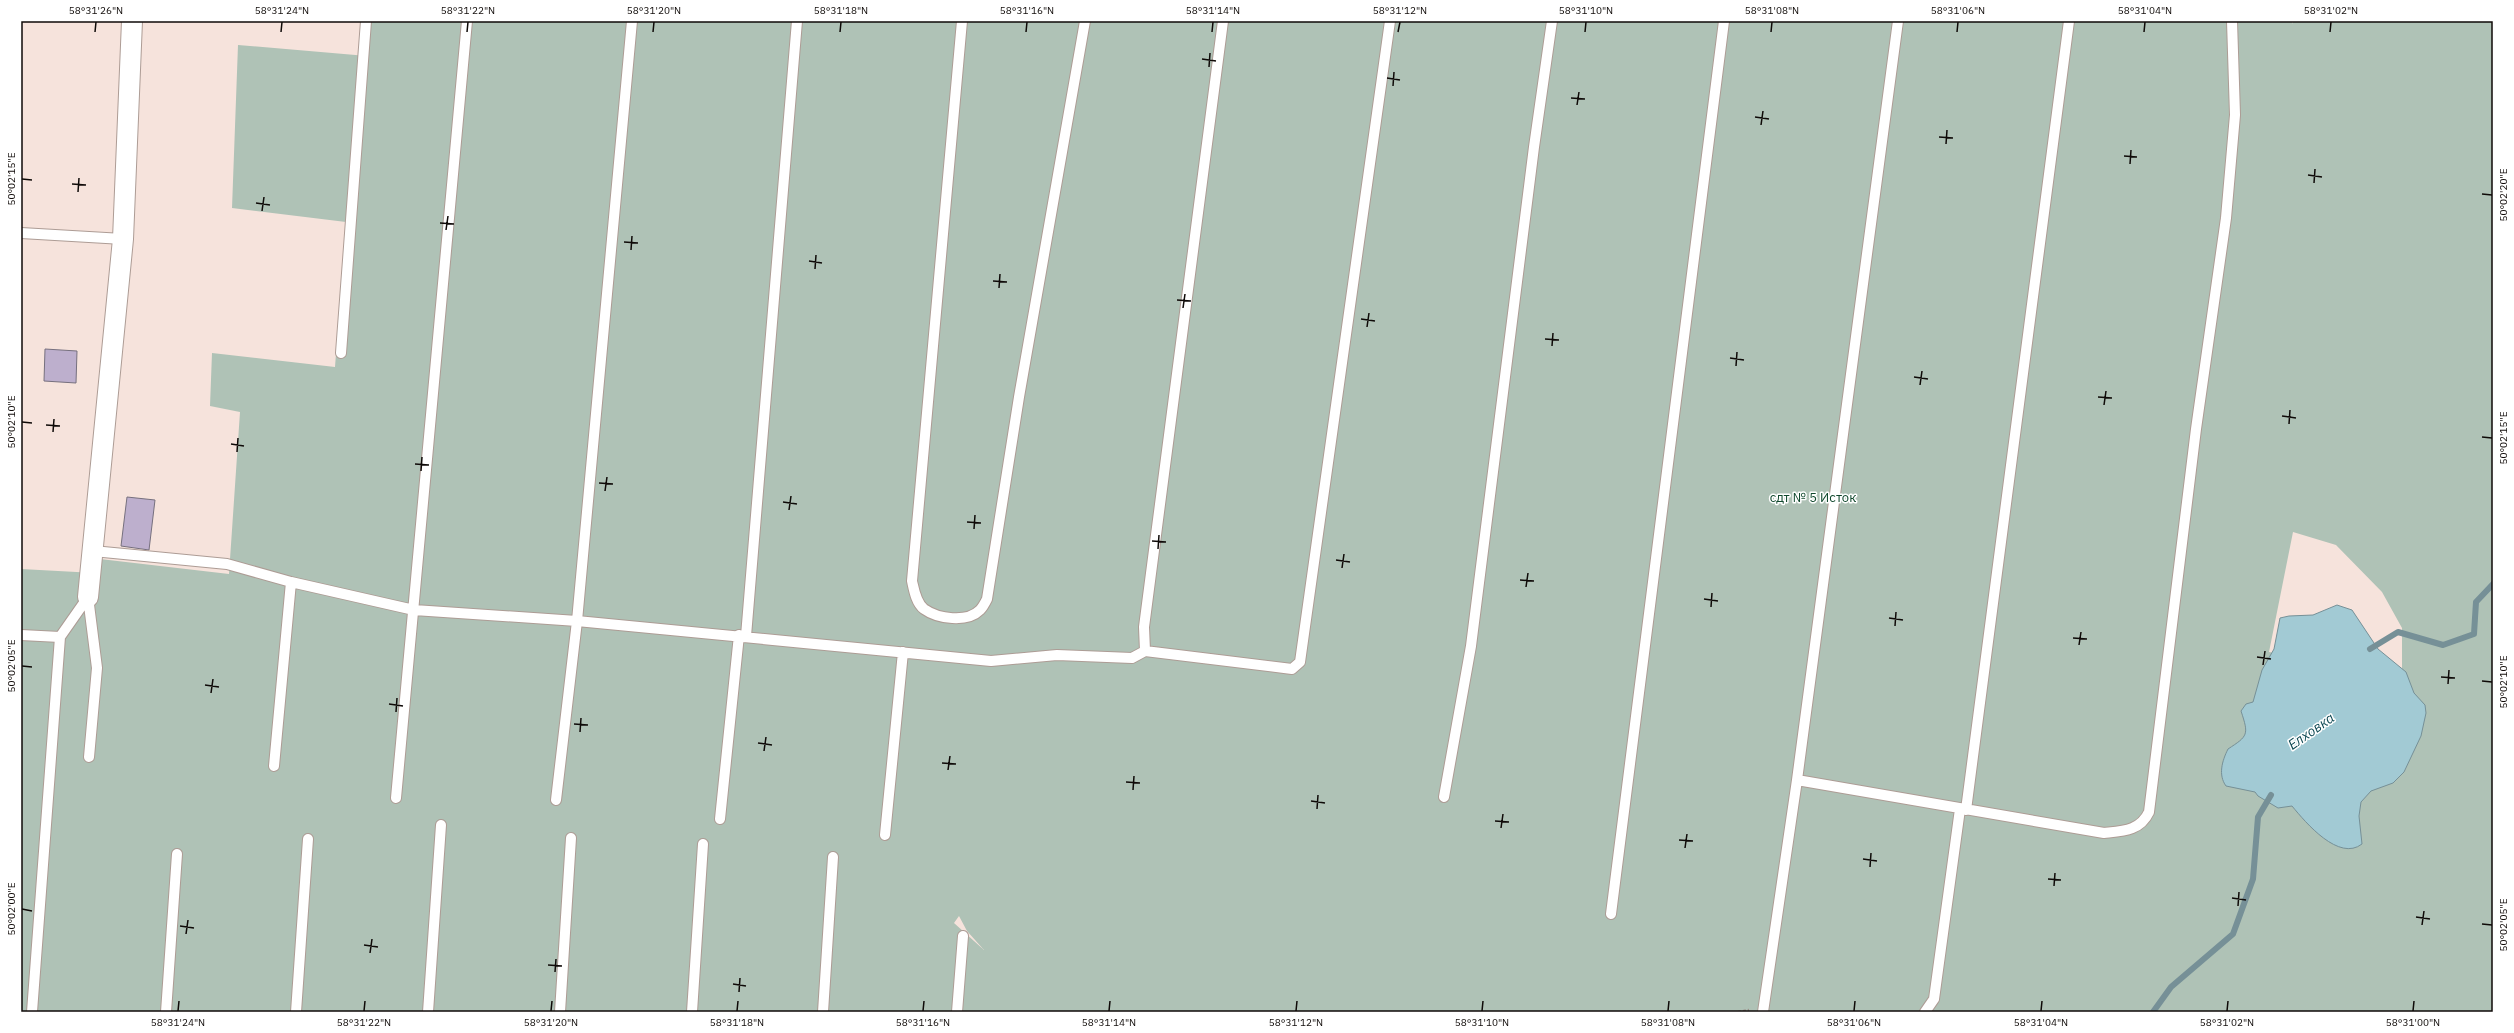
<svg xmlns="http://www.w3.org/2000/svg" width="2514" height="1033" font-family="'IBM Plex Sans',sans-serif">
	<rect width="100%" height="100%" fill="#f6e3dc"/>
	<path fill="#afc2b6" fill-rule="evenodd" d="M 368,21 L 2292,21 L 2292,24 L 2293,21 L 2493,21 L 2493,1012 L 21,1012 L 21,569 L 95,573 L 100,559 L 229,574 L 240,412 L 210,406 L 212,353 L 335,367 L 346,222 L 232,208 L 238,45 L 367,56 ZM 2293,532 L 2336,545 L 2382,592 L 2402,628 L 2402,678 L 2269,652 ZM 959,916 L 967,931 L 984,950 L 954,923 Z"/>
	<path fill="#a2cad4" stroke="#769097" d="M 2337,605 L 2352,610 L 2378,649 L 2406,672 L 2414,693 L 2425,705 L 2426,713 L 2421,736 L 2404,772 L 2393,783 L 2371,791 L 2361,802 L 2359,816 L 2362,844 C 2339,862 2306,823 2292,806 L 2278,808 L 2258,796 L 2255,792 L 2226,786 C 2218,775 2222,761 2228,749 C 2248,736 2249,735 2241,711 L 2246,704 L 2253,702 L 2262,670 L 2274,649 L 2280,618 L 2289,616 L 2313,615 Z"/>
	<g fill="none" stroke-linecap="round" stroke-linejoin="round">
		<path stroke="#769097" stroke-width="6" d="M 2370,649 L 2398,632 L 2443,645 L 2474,634 L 2476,602 L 2493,584
			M 2153,1012 L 2171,987 L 2233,934 L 2253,879 L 2258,817 L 2271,795"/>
	</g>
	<path fill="#bdafcd" stroke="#76707e" d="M 45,349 L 77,351 L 76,383 L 44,381 Z
		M 127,497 L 155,500 L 149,550 L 121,546 Z"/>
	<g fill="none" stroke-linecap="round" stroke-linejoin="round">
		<g stroke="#ad9c95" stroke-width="12">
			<path id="service" d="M 962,21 L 912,581 C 914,590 916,603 924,609 C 938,619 967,623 980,610 C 983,607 985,603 987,599 L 1019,397 L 1085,21
				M 21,233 L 123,239
				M 341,353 L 366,21
				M 93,551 L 227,564 L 291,582 L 414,610 L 577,621 L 991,661 L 1057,655 L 1132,658 L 1145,651 L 1292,669 L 1300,662 L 1390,21
				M 88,597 L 97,668 L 89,757
				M 21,635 L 60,637
				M 746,636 L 797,21
				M 1145,651 L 1144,627 L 1223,21
				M 274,766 L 291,582
				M 1797,780 L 2104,833 C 2123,831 2140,831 2149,812 L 2196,429 L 2226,218 L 2235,115 L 2232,21
				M 1444,797 L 1471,646 L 1534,147 L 1552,21
				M 396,798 L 467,21
				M 556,800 L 577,621 L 632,21
				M 1966,810 L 2069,21
				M 720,819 L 739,635
				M 885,835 L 903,652
				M 1611,914 L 1724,21
				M 32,1012 L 60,637 L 88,597
				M 166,1012 L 177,854
				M 296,1012 L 308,839
				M 428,1012 L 441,825
				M 560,1012 L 571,838
				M 692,1012 L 703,844
				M 823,1012 L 833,857
				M 957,1012 L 963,936
				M 1763,1012 L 1797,780 L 1898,21
				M 1925,1012 L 1934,999 L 1960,809"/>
		</g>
		<g stroke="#ad9c95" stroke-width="22">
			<path id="minor" d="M 88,597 L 123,239 L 132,21"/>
		</g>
		<path stroke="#998c87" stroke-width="2.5" stroke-dasharray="3 2" stroke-linecap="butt" d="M 1738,1012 L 1749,1010"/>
		<use href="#service" stroke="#fff" stroke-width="10"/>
		<use href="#minor" stroke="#fff" stroke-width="20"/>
	</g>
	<path fill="none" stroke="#0f0a08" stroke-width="1.5" d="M 95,32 L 96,22M 281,32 L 282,22M 467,32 L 468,22M 653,32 L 654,22M 840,32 L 841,22M 1026,32 L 1027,22M 1212,32 L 1213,22M 1398,32 L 1400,22M 1585,32 L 1586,22M 1771,32 L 1772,22M 1957,32 L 1958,22M 2144,32 L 2145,22M 2330,32 L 2331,22M 1202,59 L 1216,61M 1209,67 L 1210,53M 1387,78 L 1400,80M 1393,86 L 1394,72M 1571,98 L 1585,99M 1577,105 L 1579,92M 1755,117 L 1769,119M 1761,125 L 1763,111M 1939,137 L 1953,138M 1946,144 L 1947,130M 2124,156 L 2137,157M 2130,164 L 2131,150M 2308,175 L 2322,177M 22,179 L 32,180M 2314,183 L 2315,169M 72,184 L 86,185M 78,192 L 79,178M 2482,194 L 2492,195M 256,203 L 270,205M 262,211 L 264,197M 440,223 L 454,224M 446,230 L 448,216M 624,242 L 638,243M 631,250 L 632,236M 809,261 L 822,263M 815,269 L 816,255M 993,281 L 1007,282M 999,288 L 1000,274M 1177,300 L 1191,301M 1183,308 L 1185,294M 1361,319 L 1375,321M 1367,327 L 1369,313M 1545,339 L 1559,340M 1552,346 L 1553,333M 1730,358 L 1744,360M 1736,366 L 1737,352M 1914,377 L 1928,379M 1920,385 L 1922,371M 2098,397 L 2112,398M 2104,405 L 2106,391M 2282,416 L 2296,418M 22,422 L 32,423M 2289,424 L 2290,410M 46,425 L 60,426M 53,432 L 54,419M 2482,437 L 2492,438M 231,444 L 244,446M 237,452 L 238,438M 415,464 L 429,465M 421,471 L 422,457M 599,483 L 613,484M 605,491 L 607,477M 783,502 L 797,504M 789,510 L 791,496M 967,522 L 981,523M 974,529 L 975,515M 1152,541 L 1166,542M 1158,549 L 1159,535M 1336,560 L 1350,562M 1342,568 L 1344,554M 1520,580 L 1534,581M 1526,587 L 1528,573M 1704,599 L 1718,601M 1711,607 L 1712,593M 1889,618 L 1903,620M 1895,626 L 1896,612M 2073,638 L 2087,639M 2079,645 L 2081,632M 2257,657 L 2271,659M 2263,665 L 2265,651M 22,666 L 32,667M 2441,677 L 2455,678M 2482,681 L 2492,682M 2448,684 L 2449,670M 205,685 L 219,687M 211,693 L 213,679M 389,704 L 403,706M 396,712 L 397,698M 574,724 L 588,725M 580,732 L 581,718M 758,743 L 772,745M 764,751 L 766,737M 942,763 L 956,764M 948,770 L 950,756M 1126,782 L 1140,783M 1133,790 L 1134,776M 1311,801 L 1325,803M 1317,809 L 1318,795M 1495,821 L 1509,822M 1501,828 L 1503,814M 1679,840 L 1693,841M 1685,848 L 1687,834M 1863,859 L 1877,861M 1870,867 L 1871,853M 2048,879 L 2061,880M 2054,886 L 2055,873M 2232,898 L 2246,900M 2238,906 L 2239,892M 22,909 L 32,911M 2416,917 L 2430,919M 2482,924 L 2492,925M 2422,925 L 2424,911M 180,926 L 194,928M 186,934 L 188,920M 364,945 L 378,947M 370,953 L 372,939M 548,965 L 562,966M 555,972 L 556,959M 733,984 L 746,986M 739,992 L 740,978M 178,1011 L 179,1001M 364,1011 L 365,1001M 551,1011 L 552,1001M 737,1011 L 738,1001M 923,1011 L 924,1001M 1109,1011 L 1110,1001M 1296,1011 L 1297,1001M 1482,1011 L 1483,1001M 1668,1011 L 1669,1001M 1854,1011 L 1855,1001M 2041,1011 L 2042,1001M 2227,1011 L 2228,1001M 2413,1011 L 2414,1001"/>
	<g text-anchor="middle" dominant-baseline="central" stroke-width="3" stroke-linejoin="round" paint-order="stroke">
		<g font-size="13" fill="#10482d" stroke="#fff">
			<text x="1813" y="497">сдт № 5 Исток</text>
		</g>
		<g font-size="14" font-style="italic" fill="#0c4752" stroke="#fff">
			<text transform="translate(2311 731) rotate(-35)">Елховка</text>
		</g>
	</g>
	<rect width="2514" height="1033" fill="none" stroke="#ffffff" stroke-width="44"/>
	<rect x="22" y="22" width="2470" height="989" fill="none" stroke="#0f0a08" stroke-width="1.5"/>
	<g font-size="10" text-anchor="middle" fill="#0f0a08">
		<text x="96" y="14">58°31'26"N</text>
		<text x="282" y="14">58°31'24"N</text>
		<text x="468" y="14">58°31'22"N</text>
		<text x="654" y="14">58°31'20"N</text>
		<text x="841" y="14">58°31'18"N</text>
		<text x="1027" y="14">58°31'16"N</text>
		<text x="1213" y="14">58°31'14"N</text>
		<text x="1400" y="14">58°31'12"N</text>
		<text x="1586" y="14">58°31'10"N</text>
		<text x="1772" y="14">58°31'08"N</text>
		<text x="1958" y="14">58°31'06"N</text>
		<text x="2145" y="14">58°31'04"N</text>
		<text x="2331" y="14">58°31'02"N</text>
		<text transform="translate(11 179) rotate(-90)" y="4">50°02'15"E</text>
		<text transform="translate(2503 195) rotate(-90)" y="4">50°02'20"E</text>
		<text transform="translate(11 422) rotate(-90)" y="4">50°02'10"E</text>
		<text transform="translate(2503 438) rotate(-90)" y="4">50°02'15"E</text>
		<text transform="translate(11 666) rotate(-90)" y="4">50°02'05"E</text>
		<text transform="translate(2503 682) rotate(-90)" y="4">50°02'10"E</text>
		<text transform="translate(11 909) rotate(-90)" y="4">50°02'00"E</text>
		<text transform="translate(2503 925) rotate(-90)" y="4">50°02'05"E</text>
		<text x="178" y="1026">58°31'24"N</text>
		<text x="364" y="1026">58°31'22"N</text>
		<text x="551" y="1026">58°31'20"N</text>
		<text x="737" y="1026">58°31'18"N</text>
		<text x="923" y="1026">58°31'16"N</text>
		<text x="1109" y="1026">58°31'14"N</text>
		<text x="1296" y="1026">58°31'12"N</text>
		<text x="1482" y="1026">58°31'10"N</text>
		<text x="1668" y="1026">58°31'08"N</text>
		<text x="1854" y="1026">58°31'06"N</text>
		<text x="2041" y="1026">58°31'04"N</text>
		<text x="2227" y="1026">58°31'02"N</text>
		<text x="2413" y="1026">58°31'00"N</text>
	</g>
</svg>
